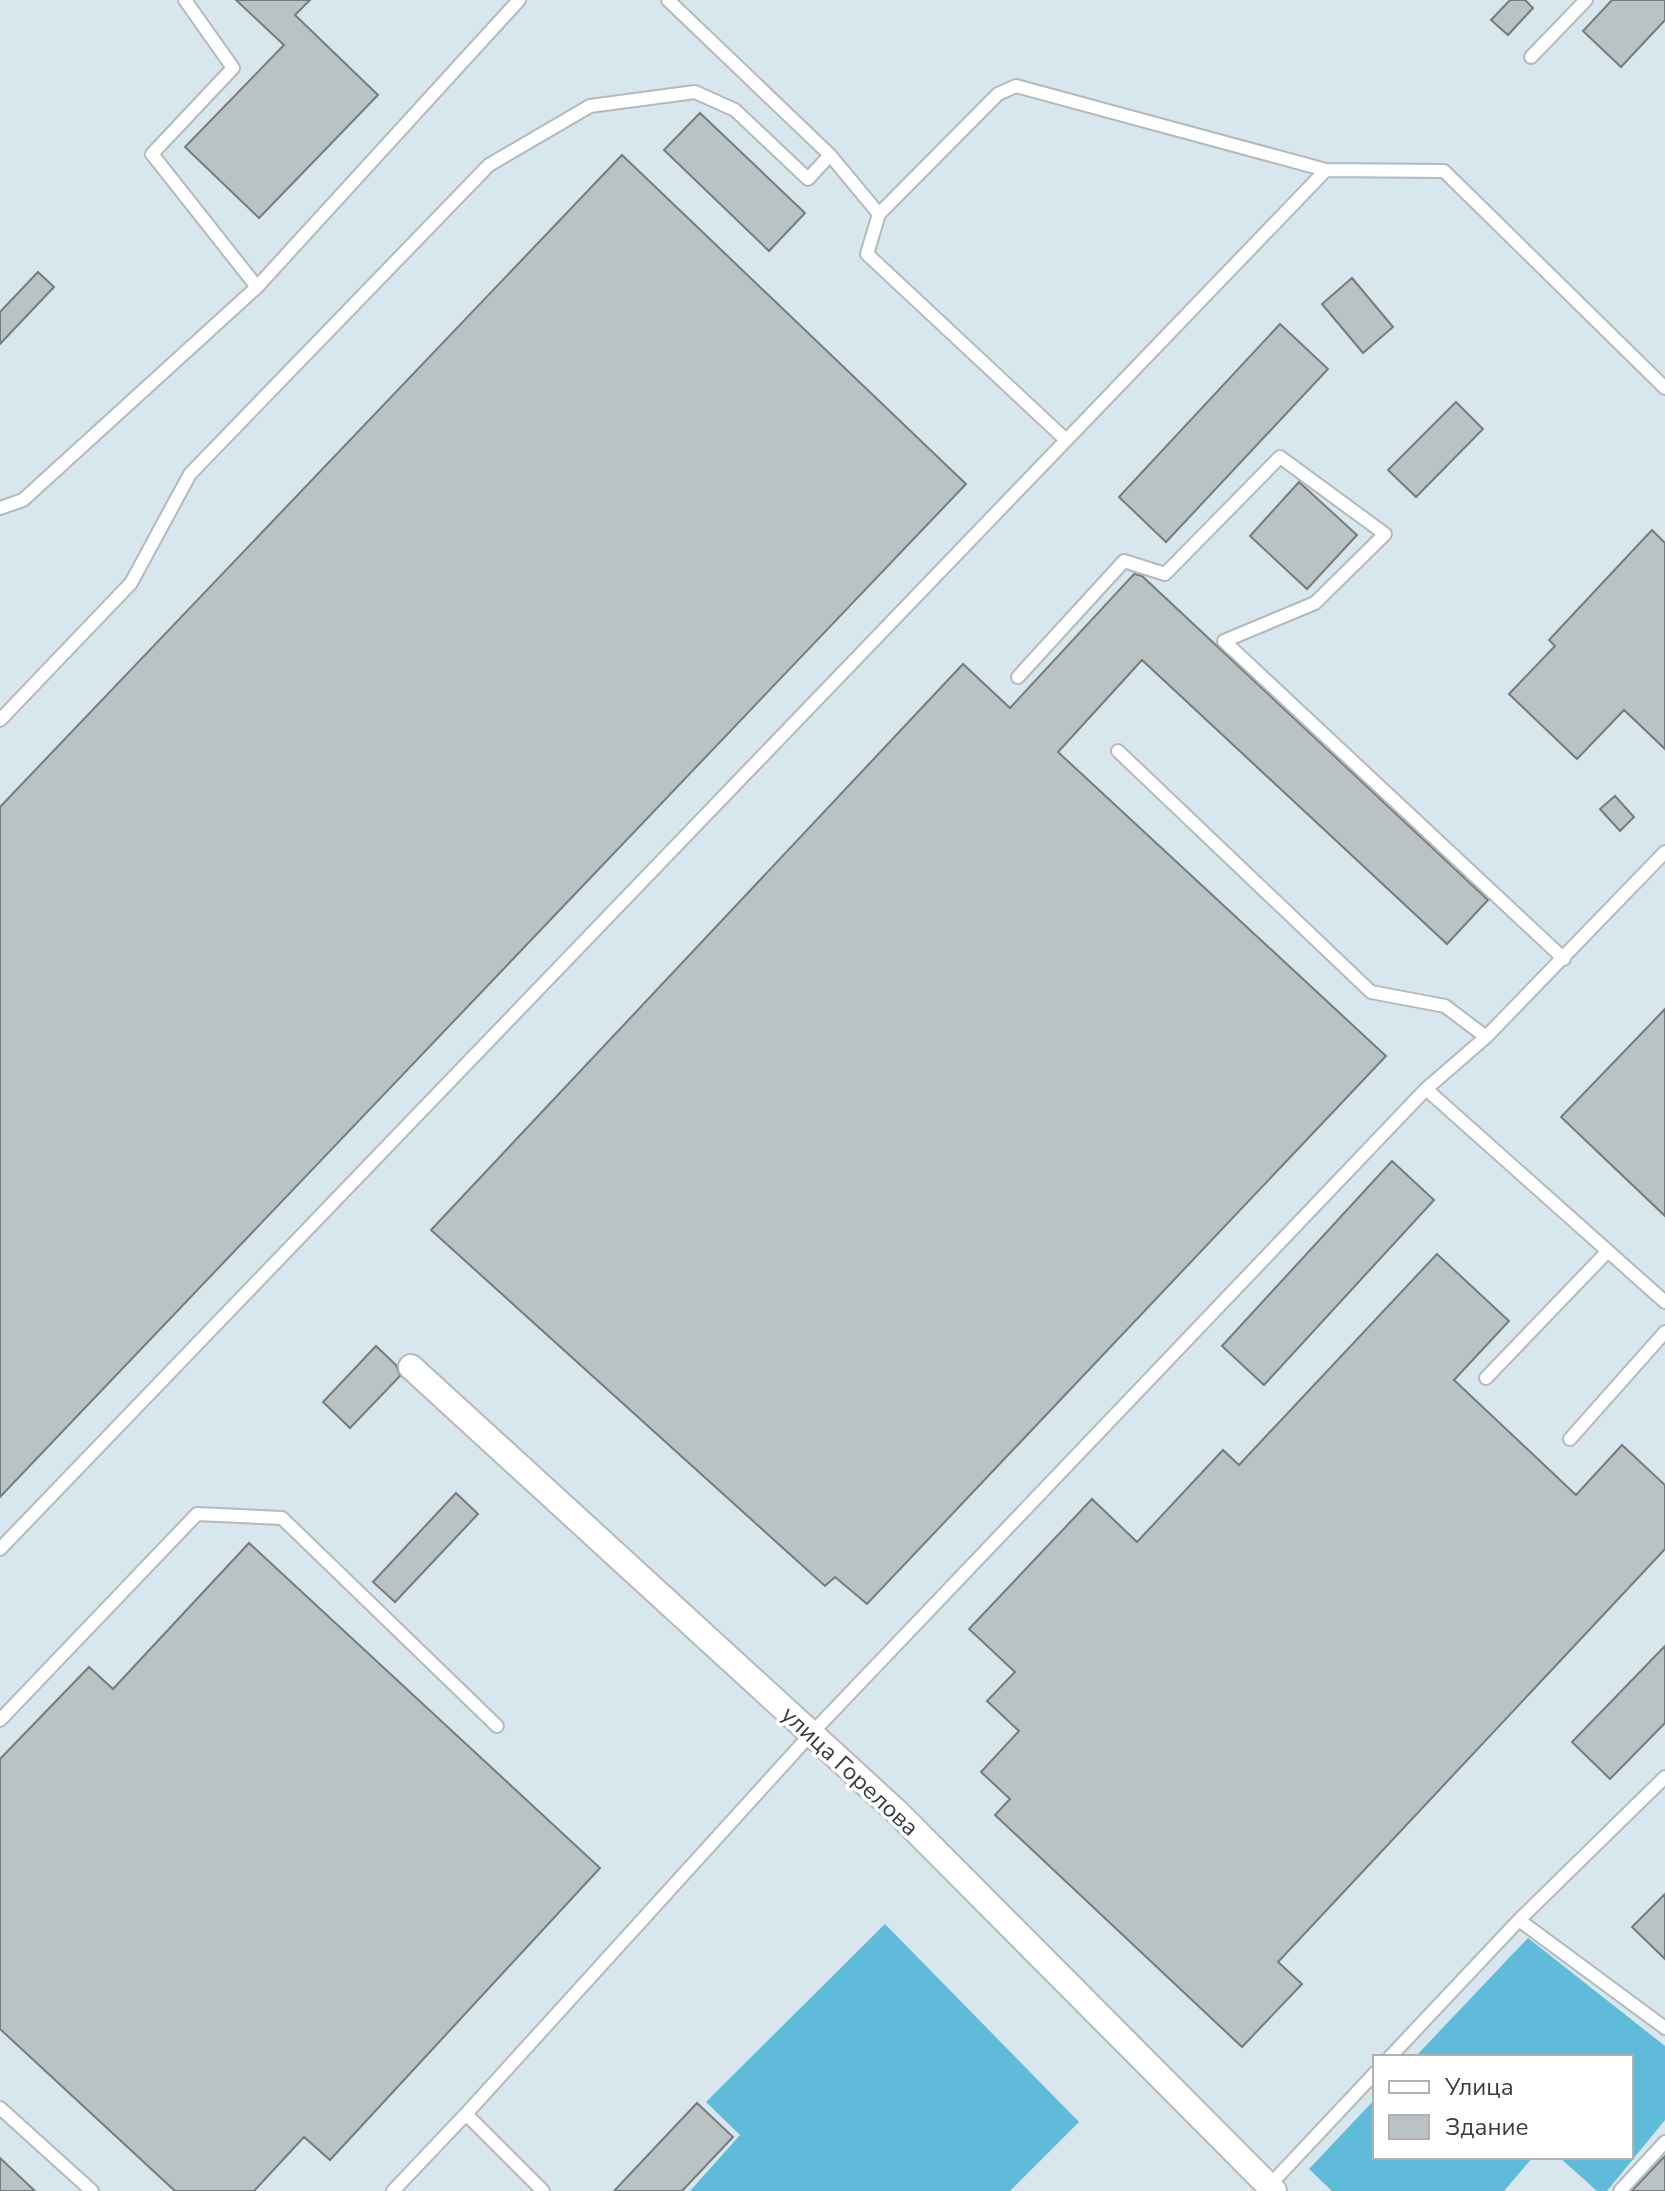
<svg xmlns="http://www.w3.org/2000/svg" width="1665" height="2191" font-family="'Nunito Sans',sans-serif">
	<rect width="100%" height="100%" fill="#eaf1f4"/>
	<path fill="#d8e7ed" fill-rule="evenodd" d="M 0,0 L 1665,0 L 1665,2191 L 0,2191 ZM 1375,2057 L 1631,2057 L 1631,2157 L 1375,2157 Z"/>
	<path fill="#60bbdb" d="M 885,1924 L 1079,2122 L 1010,2191 L 690,2191 L 740,2135 L 706,2102 Z
		M 1528,1938 L 1665,2046 L 1665,2120 L 1607,2191 L 1597,2191 L 1559,2157 L 1631,2157 L 1631,2057 L 1415,2057 Z
		M 1375,2099 L 1375,2157 L 1533,2157 L 1504,2191 L 1332,2191 L 1309,2169 Z"/>
	<path fill="#bbc2c4" stroke="#757c7e" stroke-width="2" d="M 236,0 L 310,0 L 295,15 L 378,95 L 259,218 L 185,147 L 284,45 Z
		M 1510,0 L 1525,0 L 1533,8 L 1508,35 L 1491,20 Z
		M 1612,0 L 1665,0 L 1665,20 L 1621,67 L 1583,31 Z
		M 700,113 L 805,213 L 769,251 L 664,150 Z
		M 622,155 L 966,484 L 0,1497 L 0,807 Z
		M 38,272 L 54,287 L 0,344 L 0,312 Z
		M 1352,278 L 1393,327 L 1363,353 L 1322,304 Z
		M 1280,324 L 1328,369 L 1166,542 L 1119,497 Z
		M 1456,402 L 1483,429 L 1416,497 L 1388,470 Z
		M 1299,482 L 1357,535 L 1307,589 L 1250,536 Z
		M 1652,530 L 1665,543 L 1665,749 L 1624,710 L 1577,759 L 1509,694 L 1555,646 L 1549,640 Z
		M 1134,574 L 1142,576 L 1488,900 L 1447,944 L 1142,660 L 1058,752 L 1386,1056 L 867,1604 L 835,1577 L 825,1586 L 431,1230 L 963,664 L 1010,708 Z
		M 1615,796 L 1634,817 L 1620,831 L 1600,809 Z
		M 1665,1009 L 1665,1216 L 1561,1117 Z
		M 1392,1161 L 1434,1200 L 1264,1385 L 1222,1346 Z
		M 1437,1254 L 1509,1321 L 1454,1380 L 1576,1495 L 1622,1445 L 1665,1485 L 1665,1549 L 1278,1962 L 1302,1984 L 1242,2047 L 995,1815 L 1010,1799 L 981,1772 L 1019,1731 L 987,1701 L 1015,1672 L 969,1629 L 1092,1499 L 1137,1542 L 1223,1450 L 1239,1465 Z
		M 376,1346 L 396,1365 L 400,1376 L 350,1428 L 323,1402 Z
		M 456,1493 L 478,1514 L 395,1602 L 373,1582 Z
		M 249,1543 L 600,1868 L 330,2160 L 304,2137 L 254,2191 L 175,2191 L 0,2029 L 0,1759 L 89,1667 L 113,1689 Z
		M 1665,1646 L 1665,1723 L 1610,1779 L 1572,1742 Z
		M 1665,1894 L 1665,1959 L 1632,1927 Z
		M 697,2103 L 733,2137 L 682,2191 L 614,2191 Z
		M 1665,2156 L 1665,2191 L 1632,2191 L 1645,2177 Z
		M 0,2158 L 35,2191 L 0,2191 Z"/>
	<g fill="none" stroke-linecap="round" stroke-linejoin="round">
		<g stroke="#b3babd" stroke-width="16">
			<path id="lane" d="M 185,0 L 233,68 L 152,154 L 257,287
				M 668,0 L 830,155 L 879,214 L 998,94 L 1016,86 L 1326,170 L 1444,171 L 1665,388
				M 1531,57 L 1586,0
				M 879,214 L 867,254 L 1065,439
				M 0,508 L 23,500 L 257,287 L 519,0
				M 1018,677 L 1124,561 L 1165,574 L 1280,457 L 1385,534 L 1315,603 L 1224,641 L 1564,959
				M 0,720 L 131,583 L 190,474 L 489,165 L 590,106 L 695,92 L 735,110 L 808,179 L 830,155
				M 1118,751 L 1371,992 L 1445,1006 L 1486,1037
				M 1426,1089 L 1665,1302
				M 1486,1378 L 1607,1252
				M 1570,1439 L 1665,1332
				M 0,1549 L 1326,170
				M 0,1720 L 197,1514 L 282,1518 L 497,1726
				M 1519,1920 L 1665,2028
				M 1390,2057 L 1519,1920 L 1665,1777
				M 0,2108 L 92,2191
				M 1268,2187 L 1375,2073
				M 393,2191 L 466,2114
				M 543,2191 L 466,2114 L 811,1734 L 1426,1089 L 1486,1037 L 1665,852
				M 1620,2191 L 1665,2142"/>
		</g>
		<g stroke="#b3babd" stroke-width="28">
			<path id="street" d="M 411,1367 L 897,1812 L 1274,2191"/>
		</g>
		<use href="#lane" stroke="#fff" stroke-width="12"/>
		<use href="#street" stroke="#fff" stroke-width="24"/>
	</g>
	<g text-anchor="middle" dominant-baseline="central" stroke-width="7" stroke-linejoin="round" paint-order="stroke">
		<g font-size="24" fill="#3a3d3e" stroke="#fff">
			<text transform="translate(850 1771) rotate(43)">улица Горелова</text>
		</g>
	</g>
	<rect x="1373" y="2055" width="260" height="104" fill="#ffffff" stroke="#b0b1b2" stroke-width="2"/>
	<rect x="1389" y="2081" width="40" height="12" fill="#ffffff" stroke="#b0b1b2" stroke-width="2"/>
	<text x="1445" y="2095" font-size="24" fill="#3a3d3e">Улица</text>
	<rect x="1389" y="2115" width="40" height="24" fill="#bbc2c4" stroke="#b0b1b2" stroke-width="2"/>
	<text x="1445" y="2135" font-size="24" fill="#3a3d3e">Здание</text>
</svg>
